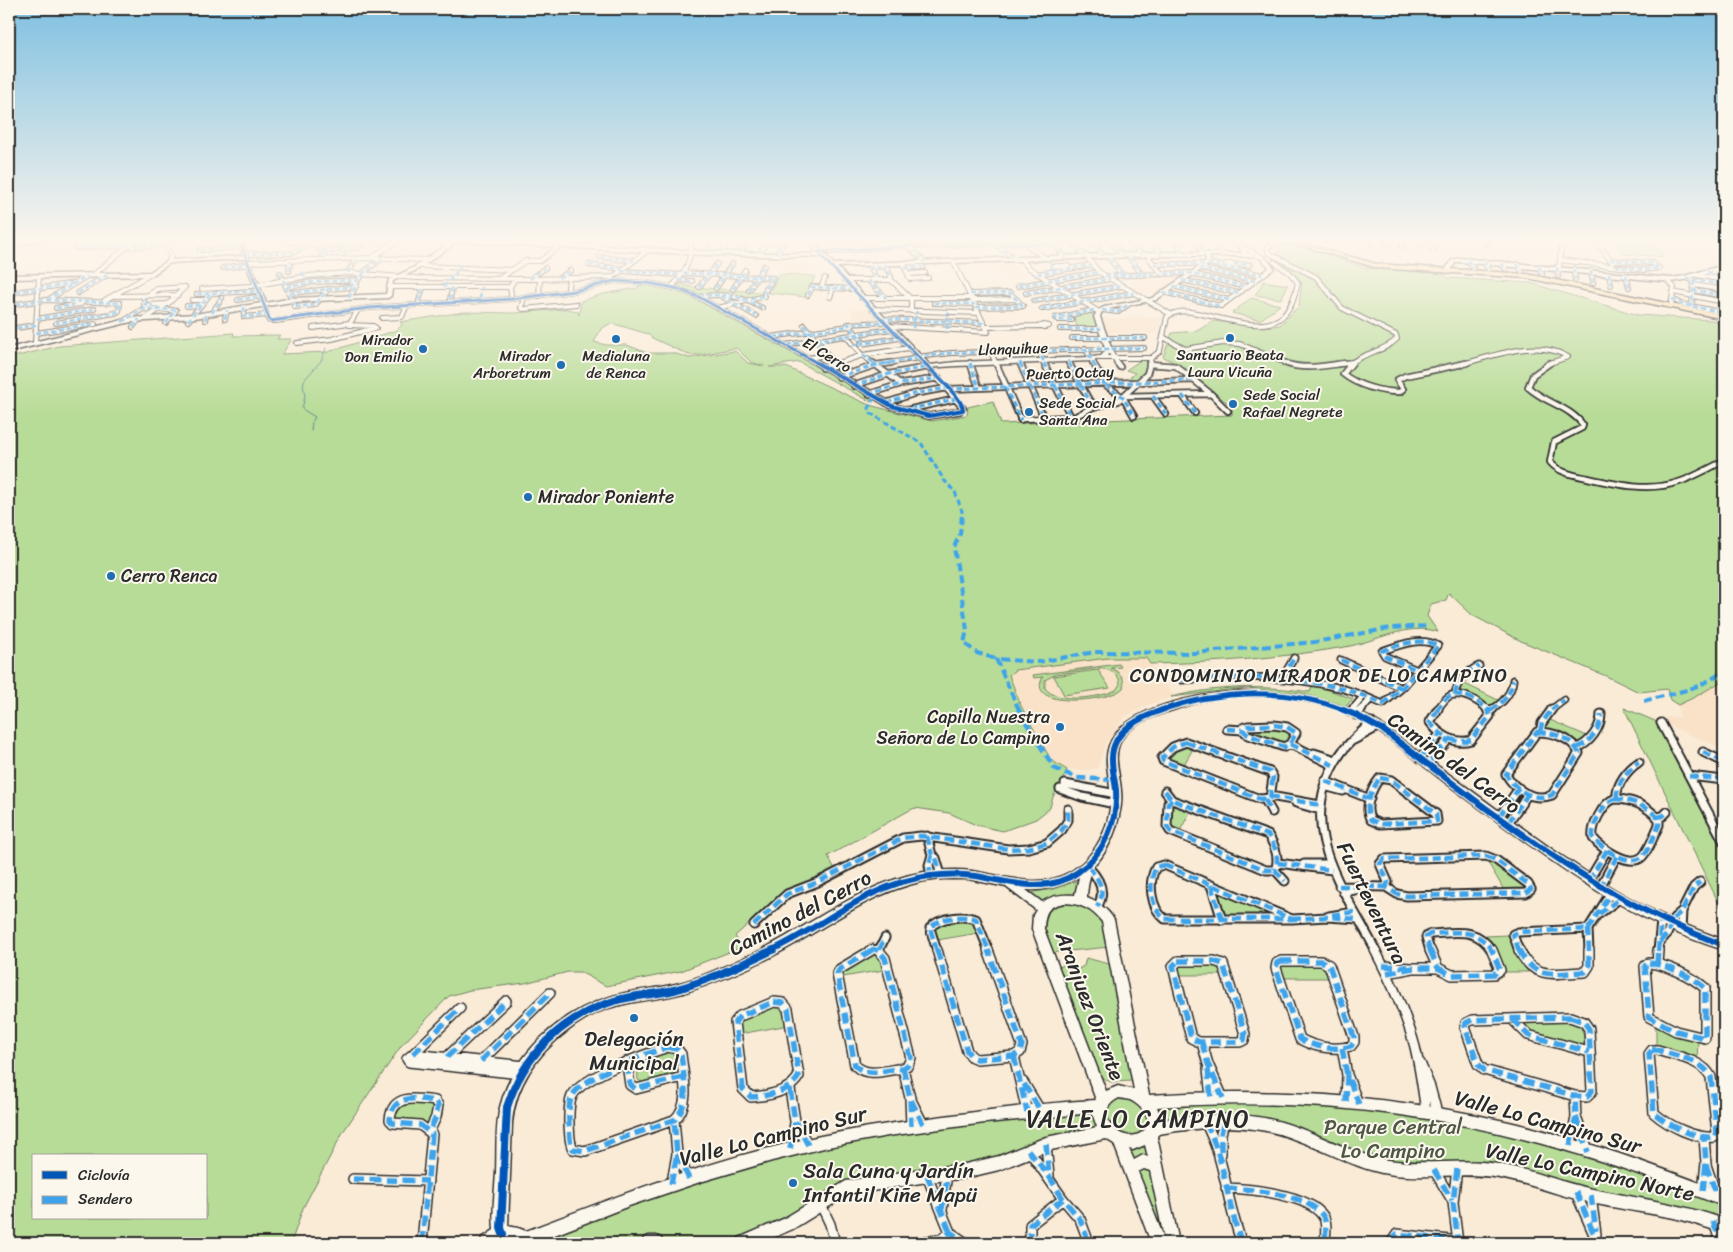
<svg xmlns="http://www.w3.org/2000/svg" width="1733" height="1252" font-family="Sriracha,sans-serif">
	<rect width="100%" height="100%" fill="#faebd7"/>
	<filter id="ink" filterUnits="userSpaceOnUse"><feTurbulence type="fractalNoise" baseFrequency=".02" numOctaves="2"/><feDisplacementMap in="SourceGraphic" scale="10" xChannelSelector="R" yChannelSelector="G"/><feConvolveMatrix kernelMatrix="1 2 1 2 8 2 1 2 1" color-interpolation-filters="sRGB"/></filter>
	<g filter="url(#ink)">
		<path fill="#f9e2c8" d="M 46,240 L 51,242 L 77,240 L 73,249 L 19,252 L 20,246 Z
			M 402,240 L 424,240 L 449,242 L 426,259 L 378,257 Z
			M 748,254 L 801,257 L 799,260 L 812,262 L 805,275 L 778,274 L 781,267 L 740,264 Z
			M 990,262 L 1008,262 L 1029,277 L 1005,280 L 997,270 L 978,270 L 977,266 L 992,266 Z
			M 1188,274 L 1155,294 L 1141,295 L 1136,292 L 1130,281 L 1140,280 L 1136,275 Z
			M 868,308 L 879,321 L 855,322 L 850,310 Z
			M 1133,316 L 1162,318 L 1158,333 L 1107,333 L 1100,318 L 1130,318 Z
			M 1108,658 L 1146,658 L 1174,696 L 1147,705 L 1125,717 L 1105,744 L 1098,767 L 1090,770 L 1067,770 L 1051,760 L 1021,706 L 1009,675 L 1015,670 Z
			M 1724,680 L 1724,749 L 1667,725 L 1666,717 L 1680,717 L 1678,705 L 1695,697 Z"/>
		<path fill="#b7dc97" stroke="#718461" fill-rule="evenodd" d="M 1613,240 L 1650,240 L 1665,257 L 1624,254 Z
			M 1279,245 L 1305,247 L 1365,268 L 1439,272 L 1449,278 L 1530,283 L 1638,315 L 1711,320 L 1724,323 L 1724,680 L 1695,697 L 1678,705 L 1670,700 L 1667,689 L 1639,692 L 1606,676 L 1521,641 L 1472,615 L 1449,593 L 1446,600 L 1431,604 L 1427,616 L 1438,632 C 1408,622 1375,642 1345,647 C 1282,658 1213,663 1150,664 L 1146,658 L 1108,658 L 1015,670 L 1009,675 L 1021,706 L 1051,760 L 1067,770 C 1061,786 1053,791 1050,808 L 1036,819 L 1003,831 L 976,825 L 949,813 L 915,808 L 910,810 L 828,856 L 836,871 L 809,882 L 770,905 L 735,936 L 742,947 L 681,971 L 606,986 L 580,972 L 568,972 L 525,983 L 470,990 L 449,996 L 401,1046 L 343,1132 L 303,1208 L 291,1243 L 9,1243 L 9,358 L 59,346 L 234,333 L 233,336 L 280,335 L 277,339 L 292,339 L 282,354 L 328,352 L 397,330 L 402,325 L 400,322 L 464,312 L 514,313 L 567,309 L 577,311 L 579,315 L 581,301 L 603,294 L 638,288 L 640,283 L 661,286 L 690,296 L 871,397 L 871,402 L 799,362 L 769,367 L 786,367 L 869,405 L 932,421 L 967,415 L 968,407 L 993,401 L 1001,424 L 1232,415 L 1232,407 L 1185,368 L 1163,357 L 1172,333 L 1197,331 L 1213,321 L 1264,327 L 1280,325 L 1299,306 L 1302,282 L 1290,269 L 1278,262 ZM 611,323 L 648,334 L 652,338 L 689,355 L 700,355 L 736,348 L 751,362 L 764,366 L 748,363 L 735,351 L 689,358 L 673,353 L 647,353 L 627,345 L 606,345 L 594,342 L 601,329 ZM 34,1156 L 206,1156 L 206,1218 L 34,1218 Z
			M 779,274 L 815,276 L 806,297 L 769,293 Z
			M 1264,281 L 1288,285 L 1281,299 L 1255,295 Z
			M 681,284 L 691,287 L 760,292 L 765,293 L 766,295 L 750,299 L 737,294 L 702,296 L 675,287 Z
			M 1251,298 L 1280,305 L 1260,320 L 1232,313 Z
			M 1092,311 L 1097,328 L 1078,328 L 1074,319 L 1059,319 Z
			M 1141,360 L 1146,360 C 1146,370 1143,375 1136,382 L 1125,382 L 1135,373 L 1126,370 Z
			M 1119,664 L 1121,667 L 1111,668 C 1119,672 1126,678 1123,688 C 1111,702 1024,710 1043,677 L 1034,678 L 1033,675 ZM 1101,668 C 1110,670 1120,674 1120,684 L 1116,690 C 1100,698 1056,704 1045,688 L 1045,680 L 1056,674 Z
			M 1098,670 L 1110,688 L 1064,695 L 1054,676 Z
			M 1463,683 L 1498,700 L 1492,707 L 1458,691 Z
			M 1313,684 L 1353,699 L 1346,706 L 1301,693 L 1246,688 L 1171,697 C 1217,686 1263,685 1310,692 Z
			M 1624,708 L 1655,721 L 1724,853 L 1724,914 Z
			M 1548,719 L 1587,736 L 1581,745 L 1543,728 Z
			M 1280,728 L 1293,731 L 1287,744 L 1251,734 L 1246,729 Z
			M 1183,745 L 1194,747 L 1182,768 L 1164,758 Z
			M 1171,802 L 1192,808 L 1180,831 L 1170,828 Z
			M 1486,859 L 1490,859 L 1526,885 L 1526,888 L 1504,890 Z
			M 1080,880 L 1076,895 L 1046,902 L 1041,902 L 1028,893 L 1053,889 Z
			M 1219,891 L 1274,914 L 1275,916 L 1227,916 L 1223,913 L 1216,893 Z
			M 1074,901 L 1102,916 L 1109,947 L 1050,953 L 1046,944 L 1041,915 L 1050,905 Z
			M 969,919 L 975,922 L 979,933 L 937,940 L 933,928 L 936,924 Z
			M 1508,935 L 1528,972 L 1505,972 L 1485,936 Z
			M 873,951 L 880,954 L 884,970 L 843,977 L 842,972 Z
			M 1086,958 L 1113,965 L 1133,1081 L 1111,1082 L 1102,1078 L 1057,968 L 1068,963 L 1072,967 L 1078,969 L 1084,966 Z
			M 1183,965 L 1219,967 L 1222,975 L 1181,975 L 1178,968 Z
			M 1283,966 L 1321,966 L 1325,969 L 1330,978 L 1282,978 L 1280,968 Z
			M 774,1004 L 784,1008 L 789,1025 L 740,1034 L 739,1021 Z
			M 1567,1020 C 1584,1025 1584,1033 1585,1049 L 1530,1036 L 1519,1023 Z
			M 1656,1026 L 1698,1041 L 1697,1061 L 1656,1046 Z
			M 665,1050 L 677,1054 L 679,1071 L 644,1083 L 638,1080 L 637,1063 Z
			M 1120,1097 C 1141,1103 1148,1104 1148,1128 C 1145,1130 1142,1134 1139,1135 C 1124,1141 1099,1124 1108,1107 C 1110,1103 1116,1100 1120,1097 Z
			M 402,1101 L 434,1105 L 433,1120 L 425,1123 L 393,1120 L 393,1114 Z
			M 1151,1102 L 1345,1106 L 1451,1121 L 1531,1138 L 1703,1193 L 1724,1202 L 1724,1219 L 1668,1203 L 1619,1196 L 1522,1174 L 1390,1165 L 1273,1122 L 1158,1124 Z
			M 1093,1109 L 1095,1122 L 1101,1132 L 998,1161 L 821,1200 L 739,1242 L 688,1243 L 653,1240 L 624,1243 L 532,1243 L 530,1240 L 687,1185 L 833,1144 L 942,1127 Z
			M 1146,1147 L 1166,1243 L 1163,1243 L 1157,1222 L 1128,1149 Z"/>
		<g fill="none" stroke-linecap="round" stroke-linejoin="round">
			<path stroke="#5f8f92" stroke-width="1" d="M 311,431 L 312,422 L 315,417 L 302,409 L 305,396 L 303,384 L 305,379 L 321,361 L 326,348"/>
			<g stroke="#2b2b2b" stroke-width="6">
				<path id="street-far4" d="M 757,240 L 783,242 L 778,254
					M 867,240 L 874,248
					M 881,240 L 890,247
					M 1020,240 L 1045,258
					M 1148,240 L 1162,254
					M 1177,240 L 1182,254
					M 1196,240 L 1202,254
					M 1418,240 L 1434,250
					M 1486,240 L 1487,244
					M 1595,240 L 1612,262
					M 1130,241 L 1142,255
					M 1215,241 L 1222,255
					M 287,242 L 314,240
					M 363,242 L 383,240
					M 1092,242 L 1104,256
					M 1111,242 L 1123,255
					M 1275,242 L 1267,248 L 1269,253 L 1316,277 L 1342,308 L 1396,335 L 1397,339 C 1384,352 1364,352 1350,364
					M 1073,243 L 1084,256
					M 1371,243 L 1372,240
					M 811,244 L 861,240
					M 995,244 L 1016,259
					M 1054,244 L 1065,257
					M 313,245 L 341,243
					M 907,245 L 925,262
					M 1387,245 L 1388,240
					M 571,246 L 576,240
					M 1402,246 L 1403,240
					M 128,247 L 168,245
					M 591,247 L 598,240
					M 1241,247 L 1253,252 L 1251,255 L 1243,255
					M 76,248 L 129,245
					M 614,248 L 621,240
					M 200,250 L 242,247
					M 653,250 L 660,240
					M 704,253 L 709,240
					M 722,253 L 728,240
					M 741,253 L 748,240
					M 760,253 L 767,241
					M 245,254 L 291,253 L 319,240
					M 1086,256 L 1099,272 L 1170,314
					M 373,257 L 398,240
					M 600,257 L 634,261
					M 1130,258 L 1142,275
					M 1149,258 L 1162,274
					M 1021,259 L 1029,268 L 1099,312
					M 1110,259 L 1122,275
					M 325,260 L 322,252 L 360,247
					M 1468,260 L 1473,268
					M 1560,260 L 1644,270 L 1659,268 L 1652,263 L 1610,260
					M 1484,261 L 1488,269
					M 169,262 L 171,256 L 167,249 L 174,240
					M 249,262 L 372,258 L 427,260
					M 903,263 L 910,279 L 928,278
					M 1208,263 L 1262,275
					M 1501,263 L 1506,269
					M 885,264 L 891,277
					M 1154,264 L 1206,264
					M 1226,264 L 1250,265
					M 1517,264 L 1522,271
					M 589,265 L 623,269
					M 420,266 L 512,270
					M 1053,266 L 1068,266
					M 1539,266 L 1542,274
					M 1557,267 L 1558,276
					M 223,268 L 250,264
					M 905,268 L 923,267
					M 1199,268 L 1255,281
					M 1559,268 L 1562,240
					M 1574,269 L 1575,280
					M 289,271 L 290,261
					M 621,271 L 681,275
					M 1591,271 L 1593,283
					M 1707,272 L 1724,275
					M 280,273 L 295,307 L 315,305 L 328,289
					M 348,273 L 356,259
					M 683,273 L 773,278 L 765,291 L 765,296 L 718,308
					M 1609,273 L 1611,285
					M 362,274 L 382,258
					M 908,274 L 925,273
					M 1037,274 L 1092,265
					M 1626,275 L 1629,287
					M 1696,275 L 1724,280
					M 92,276 L 135,240
					M 1105,276 L 1189,273 L 1246,287
					M 875,277 L 871,267 L 886,266
					M 560,278 L 571,270
					M 1687,278 L 1694,281 L 1692,306
					M 499,279 L 525,261 L 540,261 L 560,246
					M 530,279 L 545,268
					M 678,280 L 692,281
					M 844,280 L 891,280 L 911,299 L 911,311
					M 868,280 L 886,298
					M 1182,280 L 1238,293
					M 1667,280 L 1674,287 L 1671,306
					M 1693,280 L 1724,285
					M 1694,285 L 1724,290
					M 1018,286 L 1099,272
					M 1173,286 L 1229,300
					M 287,287 L 313,282 L 358,280
					M 389,287 L 510,287
					M 671,287 C 685,275 692,258 691,240
					M 699,287 L 717,264
					M 568,288 L 569,278
					M 716,288 L 732,264
					M 821,288 L 825,278
					M 202,289 L 251,286 L 308,276 L 348,273 L 416,278 L 530,279 L 613,277 L 648,250
					M 733,289 L 745,270
					M 749,290 L 764,266
					M 1693,290 L 1724,296
					M 1163,292 L 1221,306 L 1272,268 L 1262,257 L 1253,254
					M 1673,292 L 1724,302
					M 9,293 L 76,283
					M 78,293 L 107,275
					M 290,293 L 350,287 L 364,274
					M 1026,293 L 1110,279
					M 197,294 L 259,291
					M 970,294 L 1010,293 L 1023,306
					M 511,295 L 510,287 L 515,279
					M 808,295 L 812,287 L 853,289
					M 115,296 L 178,295
					M 539,296 L 540,279
					M 721,296 L 756,316
					M 699,297 C 724,292 740,296 762,308
					M 830,297 L 833,288
					M 349,298 L 357,284
					M 524,298 L 521,308 L 524,309 L 576,304
					M 861,298 L 972,298
					M 49,299 L 87,276
					M 1672,299 L 1682,304 L 1724,313
					M 105,300 L 151,274
					M 192,300 L 205,300
					M 238,300 L 261,296
					M 450,300 L 452,287
					M 973,300 L 1016,299
					M 419,301 L 423,287
					M 1034,301 L 1122,286
					M 934,303 L 975,304
					M 168,304 L 144,305 L 144,298 L 157,289 L 185,287
					M 264,304 L 269,321 L 275,321 L 369,308 L 511,299 L 574,291 L 614,281 L 648,283 L 675,288 L 699,297 L 819,364
					M 9,305 L 45,300 L 120,303 L 119,311 L 115,313 L 56,323
					M 187,306 L 200,305
					M 244,307 L 244,317 L 267,315
					M 976,307 L 1023,306
					M 56,308 L 81,304
					M 872,309 L 979,313
					M 1042,309 L 1134,293
					M 1102,310 L 1118,312 L 1129,304
					M 212,313 L 222,298
					M 382,318 L 402,317 L 406,307
					M 37,319 L 94,309
					M 145,319 L 170,302 L 185,287
					M 225,319 L 227,310
					M 881,319 L 984,323
					M 205,320 L 206,314
					M 1072,320 L 1059,320 L 1055,318 L 1094,310
					M 188,321 L 210,294
					M 122,322 L 143,309 L 176,310
					M 166,323 L 176,310
					M 804,325 L 835,364
					M 1044,325 L 1049,326 L 1044,327 Z
					M 888,326 L 988,332 L 953,261
					M 133,327 L 139,319
					M 986,327 L 1042,326
					M 313,328 L 349,323
					M 9,329 L 36,325
					M 1060,329 L 1101,329
					M 36,333 L 95,324
					M 846,336 L 861,354 L 874,364
					M 771,337 L 849,326
					M 1163,337 L 1185,349 L 1223,343 L 1240,344 L 1288,364
					M 1072,338 L 1145,338
					M 35,343 L 39,277
					M 297,343 L 332,339 L 376,328 L 373,326 L 349,325 L 358,310
					M 864,343 L 848,324 L 883,322
					M 861,344 L 899,338
					M 785,345 L 891,329
					M 1085,348 L 1094,364
					M 1038,350 L 1045,364
					M 1109,350 L 1118,364
					M 991,352 L 996,364
					M 917,357 L 951,353 L 1144,348
					M 808,358 L 828,355
					M 1099,358 L 1151,358
					M 1068,360 L 1070,364
					M 1020,362 L 1021,364
					M 836,364 L 863,355 L 909,348
					M 883,364 L 919,358
					M 1150,364 L 1151,358 L 1160,351 L 1167,317 C 1176,310 1186,311 1197,313 C 1220,317 1265,335 1284,315 C 1292,306 1295,294 1298,283 L 1290,273 L 1274,262
					M 1338,364 L 1352,362
					M 1462,364 C 1495,356 1536,338 1568,357 L 1547,364"/>
			</g>
			<g stroke="#2b2b2b" stroke-width="8">
				<path id="street-far3" d="M 817,363 L 856,385
					M 834,363 L 850,373
					M 873,363 L 901,384
					M 970,363 L 979,388
					M 996,363 L 1021,420
					M 1020,363 L 1044,418
					M 1044,363 L 1071,417
					M 1069,363 L 1089,400 L 1098,406
					M 1093,363 L 1107,386 L 1123,397 L 1134,416
					M 1117,363 L 1120,367
					M 1285,363 C 1305,371 1327,365 1347,363
					M 1352,363 L 1343,374 C 1358,386 1381,392 1400,392 L 1403,389 L 1397,380 L 1405,376 L 1467,363
					M 1550,363 L 1533,375 L 1528,387 C 1545,403 1569,406 1583,425 L 1582,428 L 1554,442 L 1550,462 C 1559,473 1574,475 1588,478 C 1618,485 1649,492 1679,482 C 1694,477 1709,468 1724,461
					M 1149,364 L 1176,366 L 1211,394 L 1228,411
					M 928,367 L 963,408 L 960,411 L 929,416 L 892,406 L 856,385 L 889,374 Z
					M 823,368 L 840,363
					M 839,377 L 876,365 L 891,363
					M 854,386 L 856,385
					M 949,389 L 1193,380
					M 869,394 L 901,384 L 939,378
					M 1182,395 L 1195,413
					M 1124,396 L 1211,394
					M 1153,396 L 1166,414
					M 886,403 L 913,394 L 947,388
					M 907,410 L 956,399
					M 1020,419 L 1074,417 L 1093,407 L 1118,401 L 1147,374 L 1150,363"/>
			</g>
			<g stroke="#2b2b2b" stroke-width="9">
				<path id="street-far2" d="M 1341,660 L 1401,688
					M 1283,677 L 1294,658
					M 1182,680 C 1234,676 1285,675 1336,687 C 1352,690 1368,698 1383,704 L 1403,687 L 1438,646 C 1421,636 1399,645 1382,651 L 1385,656 L 1417,670
					M 1455,695 C 1455,684 1469,670 1479,666
					M 1352,710 L 1363,697
					M 1361,710 L 1370,700
					M 1437,710 C 1440,706 1444,700 1448,697 C 1459,689 1480,702 1488,710
					M 1491,710 C 1502,704 1512,693 1513,680
					M 1551,710 L 1564,700"/>
			</g>
			<g stroke="#2b2b2b" stroke-width="11">
				<path id="street-far1" d="M 1438,709 L 1430,722 C 1439,735 1455,745 1471,740 L 1490,716 L 1487,709
					M 1489,711 L 1493,709
					M 1350,712 L 1353,709
					M 1356,715 L 1362,709
					M 1371,722 C 1361,733 1347,743 1339,756 C 1293,827 1343,887 1376,951
					M 1661,723 L 1724,842
					M 1274,725 L 1287,727 L 1296,733 L 1290,744 L 1284,747 L 1248,735 L 1243,730 L 1244,727 L 1248,726 Z
					M 1227,729 L 1243,730
					M 1537,732 C 1553,732 1572,738 1579,753 L 1552,795 C 1533,802 1515,790 1506,774 Z
					M 1540,732 L 1542,723 L 1552,709
					M 1354,740 L 1378,727
					M 1186,742 L 1270,772 L 1273,777 L 1270,798 L 1260,799 L 1163,761 L 1162,758 L 1173,747 Z
					M 1290,744 L 1333,765
					M 1577,748 C 1590,743 1601,728 1601,714
					M 1703,752 L 1724,762
					M 1314,753 L 1336,760
					M 1420,758 L 1441,733
					M 1428,764 L 1449,739
					M 1689,776 L 1724,780
					M 1380,778 L 1391,780 L 1436,814 L 1437,821 L 1380,824 L 1371,820 C 1363,808 1372,788 1380,778 Z
					M 1325,781 L 1370,799
					M 1065,784 L 1116,794
					M 1324,786 L 1343,791
					M 1060,789 L 1082,797 L 1115,804
					M 1165,791 L 1172,800 L 1268,835 C 1275,845 1280,859 1275,870
					M 1270,796 L 1320,805
					M 1614,799 C 1631,799 1647,806 1659,819 L 1659,825 C 1655,833 1648,852 1642,857 C 1629,868 1600,847 1593,838 C 1591,826 1603,803 1614,799 Z
					M 1617,799 C 1615,785 1628,769 1639,762
					M 1172,800 L 1168,803 L 1167,826 L 1170,831 L 1266,870 L 1275,870
					M 1265,800 L 1272,812
					M 1296,803 L 1320,810
					M 1499,817 L 1519,788
					M 1657,817 L 1663,816 L 1667,812
					M 1508,823 L 1528,794
					M 927,836 L 932,855
					M 1486,856 L 1496,860 L 1528,884 L 1531,889 L 1526,893 L 1407,896 L 1397,894 L 1386,887 L 1388,882 L 1380,864 L 1384,859 Z
					M 1278,863 L 1332,870
					M 1304,864 L 1329,864
					M 1164,865 L 1292,919 L 1165,919 C 1150,908 1148,882 1156,867 Z
					M 1088,867 C 1099,878 1107,892 1097,907
					M 1275,870 L 1285,881
					M 931,876 L 929,865 L 932,855 L 936,858 L 941,875
					M 1589,880 L 1607,850
					M 1211,885 L 1222,920
					M 1339,886 L 1386,887
					M 1600,887 L 1617,856
					M 1343,892 L 1366,888
					M 1599,914 L 1619,899
					M 1329,916 L 1354,912
					M 1292,919 L 1327,917 L 1358,919
					M 754,925 L 787,894 L 818,882 L 903,838 L 921,836 L 1008,849 L 1029,848 L 1047,843 L 1062,830 L 1068,820 L 1068,809
					M 1588,929 L 1589,951
					M 1588,929 L 1610,894
					M 1681,930 L 1682,911
					M 1660,942 L 1667,934 L 1674,918 L 1682,911 L 1694,887 L 1700,882
					M 879,950 L 885,938
					M 870,951 L 873,949 L 880,951
					M 937,951 L 930,928 C 939,917 963,915 976,919 L 989,951
					M 1430,951 L 1426,937 L 1430,934 C 1455,933 1477,926 1492,951
					M 1519,951 L 1513,934 L 1518,932 L 1588,929
					M 1658,951 L 1661,921"/>
			</g>
			<g stroke="#2b2b2b" stroke-width="12">
				<path id="street" d="M 872,950 L 840,969 L 837,974 L 855,1065 C 866,1078 887,1070 903,1068 L 908,1065 L 911,1058 L 885,958 L 878,950
					M 937,950 L 967,1051 L 972,1057 L 977,1059 L 1014,1056 L 1020,1052 L 1022,1045 L 988,950
					M 1375,950 C 1391,981 1406,1013 1415,1047 C 1420,1068 1423,1090 1426,1112
					M 1430,950 L 1438,968
					M 1519,950 C 1534,981 1556,973 1585,972 L 1589,966 L 1589,950
					M 1178,961 L 1214,961 L 1223,964 L 1245,1034 L 1244,1040 L 1240,1042 L 1199,1042 L 1191,1038 L 1173,966 Z
					M 1281,961 L 1321,961 L 1329,965 L 1354,1037 L 1354,1042 L 1351,1046 C 1335,1051 1314,1047 1300,1039 L 1276,968 L 1277,963 Z
					M 1649,963 C 1668,965 1691,976 1705,988 L 1705,1038 L 1676,1031 L 1649,1017 L 1645,966 Z
					M 1657,964 L 1658,950
					M 1383,966 L 1411,968
					M 1438,968 L 1452,975 L 1494,974 L 1500,970 L 1492,950
					M 1387,973 L 1413,968 L 1438,968
					M 774,1002 L 783,1003 L 788,1009 L 799,1076 C 790,1092 768,1096 751,1097 L 743,1089 L 735,1022 L 740,1016 Z
					M 1570,1017 L 1584,1022 L 1589,1029 L 1592,1091 L 1587,1097 L 1575,1096 L 1484,1070 L 1478,1064 L 1465,1027 L 1466,1023 L 1472,1020 Z
					M 1512,1019 L 1528,1035 L 1589,1052
					M 1202,1043 L 1208,1064 L 1223,1098
					M 668,1047 L 677,1049 L 681,1054 C 683,1075 692,1105 674,1120 L 585,1151 L 573,1149 C 569,1142 570,1134 569,1126 C 569,1116 568,1105 572,1096 C 583,1076 646,1054 668,1047 Z
					M 1342,1048 L 1347,1075 L 1358,1103
					M 1652,1050 L 1658,1050 C 1675,1056 1703,1060 1711,1077 L 1717,1133 L 1715,1137 C 1695,1139 1669,1126 1654,1113 L 1649,1054 Z
					M 413,1054 L 460,1008
					M 1014,1056 L 1027,1112
					M 447,1057 L 506,1001
					M 481,1061 L 550,993
					M 1420,1063 L 1430,1087 L 1437,1113
					M 627,1064 L 630,1085 L 636,1089 L 683,1077
					M 903,1068 L 910,1098 L 911,1126
					M 1208,1069 L 1211,1098
					M 520,1074 L 409,1062 L 407,1059 L 413,1054 L 525,1066
					M 1023,1082 L 1040,1110
					M 790,1089 L 795,1121 L 808,1145
					M 911,1100 L 923,1124
					M 1346,1102 L 1347,1075
					M 1577,1119 L 1588,1150
					M 1205,1122 C 1226,1160 1226,1203 1242,1243
					M 1571,1144 L 1576,1117 L 1575,1096
					M 1046,1145 L 1049,1176
					M 791,1148 L 795,1123
					M 1030,1152 L 1063,1199
					M 1221,1154 L 1221,1134 L 1224,1121
					M 678,1156 L 689,1179
					M 1706,1165 L 1716,1194
					M 1457,1169 L 1453,1202 L 1458,1243
					M 1434,1170 L 1452,1200
					M 927,1176 L 950,1232
					M 353,1179 L 428,1181
					M 672,1182 L 677,1154 L 674,1120
					M 1226,1188 C 1250,1189 1308,1194 1323,1216 C 1328,1223 1325,1235 1325,1243
					M 1703,1190 L 1706,1163 L 1704,1137
					M 1576,1193 L 1596,1239
					M 1591,1196 L 1596,1234
					M 821,1205 L 830,1224 L 835,1243
					M 942,1210 L 947,1174
					M 1714,1223 L 1721,1243
					M 422,1243 L 432,1134 L 420,1125 L 393,1123 L 390,1120 C 392,1094 415,1098 435,1101 L 438,1105 L 436,1117 L 430,1130
					M 916,1243 L 941,1239 L 950,1232 L 966,1243
					M 1030,1243 L 1030,1225 L 1063,1199 L 1080,1219 L 1089,1243
					M 1391,1243 L 1397,1234 L 1458,1241"/>
			</g>
			<g stroke="#2b2b2b" stroke-width="3">
				<path id="secondary" d="M 241,240 L 246,240 L 244,247 L 266,303 L 292,298 L 386,294 L 389,279 L 413,268 L 451,241 L 448,240 L 486,240 L 704,251 L 815,254 L 813,253 L 816,251 L 806,240 L 811,240 L 821,251 L 936,243 L 1139,240 L 1097,243 L 896,248 L 824,254 L 834,264 L 1162,252 L 1242,253 L 1235,241 L 1209,240 L 1253,240 L 1240,241 L 1248,254 L 1245,256 L 1210,256 L 1211,263 L 1156,300 L 1108,309 L 1101,313 L 1100,317 L 1112,350 L 1105,358 L 1091,361 L 956,366 L 926,368 L 822,257 L 704,255 L 457,242 L 417,270 L 393,281 L 391,296 L 388,298 L 292,302 L 195,318 L 131,322 L 9,352 L 9,348 L 131,318 L 195,314 L 261,303 L 244,259 L 170,263 L 151,276 L 9,279 L 9,275 L 150,272 L 169,260 L 243,256 L 240,247 ZM 1162,256 L 1205,256 L 1206,262 L 1152,298 L 1104,307 L 1097,311 L 1094,317 L 1106,350 L 1101,356 L 1091,357 L 956,362 L 930,365 L 837,267 Z
					M 1460,258 L 1671,278 L 1684,276 L 1724,265 L 1724,269 L 1684,280 L 1671,282 L 1460,262 L 1456,262 L 1450,271 L 1446,271 L 1445,270 L 1452,260 Z
					M 1241,691 C 1283,691 1321,696 1359,713 C 1378,720 1394,734 1410,746 C 1428,759 1447,773 1465,786 C 1523,828 1580,873 1644,906 C 1670,919 1697,930 1724,940 L 1724,950 C 1621,919 1535,849 1450,786 C 1419,763 1390,736 1356,718 C 1303,692 1231,689 1176,709 C 1157,715 1132,722 1121,740 C 1112,757 1120,773 1121,791 C 1122,799 1121,808 1119,816 C 1116,831 1109,847 1100,859 C 1098,861 1096,863 1094,865 C 1090,872 1087,890 1087,898 C 1098,902 1108,909 1114,920 L 1149,1095 C 1270,1087 1391,1095 1509,1122 C 1582,1139 1654,1165 1724,1192 L 1724,1206 C 1702,1199 1680,1189 1657,1181 C 1621,1167 1583,1155 1546,1145 C 1419,1110 1288,1098 1157,1107 L 1162,1120 C 1208,1113 1254,1110 1299,1128 C 1328,1139 1357,1155 1388,1160 C 1419,1165 1451,1160 1482,1162 C 1519,1165 1553,1180 1588,1188 C 1634,1198 1680,1203 1724,1219 L 1724,1233 C 1707,1228 1691,1222 1674,1218 C 1645,1212 1617,1209 1588,1202 C 1556,1195 1526,1182 1494,1177 C 1459,1172 1423,1180 1388,1174 C 1356,1169 1327,1151 1296,1140 C 1252,1122 1205,1126 1159,1134 L 1157,1136 L 1179,1243 L 1151,1243 L 1114,1144 L 1106,1139 L 1046,1151 L 999,1170 L 961,1179 L 927,1182 L 848,1195 L 793,1229 L 761,1243 L 737,1243 L 739,1238 L 783,1219 L 846,1181 L 927,1168 L 961,1165 L 999,1156 L 1046,1137 L 1097,1127 L 1093,1116 L 1093,1113 L 985,1123 L 888,1136 L 828,1147 L 772,1161 L 700,1182 L 629,1206 L 534,1243 L 517,1243 L 508,1241 L 500,1243 L 480,1243 L 482,1238 L 494,1230 C 492,1211 495,1191 496,1172 C 497,1151 495,1128 500,1107 C 514,1053 560,1012 613,996 C 632,990 652,990 671,985 C 699,979 725,966 751,955 C 809,928 860,883 924,872 C 940,870 956,869 972,871 C 1002,875 1033,888 1062,876 C 1095,862 1114,824 1110,788 C 1109,774 1104,760 1109,746 C 1124,705 1204,694 1241,691 ZM 1079,877 L 1075,895 C 1063,894 1053,895 1042,902 L 1026,890 C 1045,891 1062,886 1079,877 ZM 941,879 L 968,879 L 1006,887 L 1036,910 L 1033,915 L 1032,929 L 1096,1100 C 1051,1102 1005,1108 960,1114 C 897,1122 835,1131 773,1147 C 689,1168 607,1200 526,1231 L 518,1228 L 508,1226 L 512,1123 C 515,1086 537,1054 566,1032 C 581,1020 599,1010 616,1006 C 638,1000 661,999 683,993 C 718,982 753,967 784,950 C 835,922 881,884 941,879 ZM 1065,903 C 1081,904 1092,909 1102,922 L 1134,1090 L 1118,1086 L 1106,1091 L 1044,929 C 1045,912 1047,906 1065,903 ZM 1119,1098 C 1123,1099 1126,1099 1130,1100 C 1142,1106 1156,1122 1142,1132 C 1123,1147 1088,1113 1119,1098 ZM 1145,1145 L 1148,1157 L 1143,1155 L 1134,1160 L 1129,1149 L 1133,1150 ZM 1144,1169 L 1150,1171 L 1164,1238 L 1138,1172 Z
					M 649,1236 L 656,1236 L 661,1238 L 663,1243 L 642,1243 L 644,1238 Z"/>
			</g>
			<g stroke="#2b2b2b" stroke-width="3">
				<path id="primary" d="M 32,240 L 42,240 L 9,248 L 9,246 Z
					M 1219,240 L 1225,240 L 1221,242 Z
					M 1249,240 L 1271,240 L 1304,244 L 1377,264 L 1527,274 L 1724,315 L 1724,319 L 1527,278 L 1377,268 L 1304,246 Z"/>
			</g>
			<use href="#street-far4" stroke="#fbf7ec" stroke-width="4"/>
			<use href="#street-far3" stroke="#fbf7ec" stroke-width="4.5"/>
			<use href="#street-far2" stroke="#fbf7ec" stroke-width="5.5"/>
			<use href="#street-far1" stroke="#fbf7ec" stroke-width="7"/>
			<use href="#street" stroke="#fbf7ec" stroke-width="9"/>
			<use href="#secondary" fill="#fbf7ec" fill-rule="evenodd"/>
			<use href="#primary" fill="#fbddab" fill-rule="evenodd"/>
			<path stroke="#3ea3eb" stroke-width="2.5" stroke-dasharray="5 2.5" stroke-linecap="butt" d="M 388,240 L 397,241
				M 757,240 L 783,242 L 778,254
				M 1148,240 L 1162,254
				M 1177,240 L 1182,254
				M 1196,240 L 1202,254
				M 1486,240 L 1487,244
				M 1130,241 L 1142,255
				M 1215,241 L 1222,255
				M 287,242 L 314,240
				M 363,242 L 383,240
				M 1092,242 L 1104,256
				M 1111,242 L 1123,255
				M 1073,243 L 1084,256
				M 1371,243 L 1372,240
				M 811,244 L 861,240
				M 1054,244 L 1065,257
				M 907,245 L 925,262
				M 997,245 L 1016,259
				M 1387,245 L 1388,240
				M 571,246 L 576,240
				M 1402,246 L 1403,240
				M 127,247 L 168,245
				M 76,248 L 129,245
				M 614,248 L 621,240
				M 200,250 L 242,247
				M 653,250 L 660,240
				M 315,251 L 343,249 L 346,259
				M 704,253 L 709,240
				M 722,253 L 728,240
				M 741,253 L 748,240
				M 760,253 L 767,241
				M 245,254 L 291,253 L 303,249
				M 600,257 L 634,261
				M 1130,258 L 1142,275
				M 1110,259 L 1122,275
				M 325,260 L 322,252 L 360,247
				M 1468,260 L 1473,268
				M 1610,260 L 1652,263 L 1659,268 L 1644,270 L 1614,266
				M 1049,261 L 1055,271
				M 1484,261 L 1488,269
				M 1208,263 L 1262,275
				M 1501,263 L 1506,269
				M 885,264 L 891,277
				M 1154,264 L 1206,264
				M 1234,264 L 1250,265
				M 1517,264 L 1522,271
				M 589,265 L 623,269
				M 1539,266 L 1542,274
				M 1557,267 L 1558,276
				M 223,268 L 250,264
				M 905,268 L 923,267
				M 1199,268 L 1255,281
				M 1574,269 L 1575,280
				M 289,271 L 290,261
				M 621,271 L 681,275
				M 1591,271 L 1593,283
				M 302,272 L 305,277
				M 1707,272 L 1724,275
				M 280,273 L 295,307 L 315,305 L 328,289
				M 348,273 L 356,259
				M 683,273 L 773,278 L 765,291 L 766,295 L 749,300
				M 1609,273 L 1611,285
				M 362,274 L 382,258
				M 1037,274 L 1092,265
				M 1626,275 L 1629,287
				M 1105,276 L 1189,273 L 1246,287
				M 875,277 L 871,267 L 886,266
				M 559,278 L 571,270
				M 1687,278 L 1694,281 L 1692,306
				M 530,279 L 545,268
				M 678,280 L 692,281
				M 868,280 L 886,298
				M 1182,280 L 1238,293
				M 1693,280 L 1724,285
				M 1018,286 L 1099,272
				M 1173,286 L 1229,300
				M 287,287 L 313,282 L 358,280
				M 444,287 L 461,267
				M 699,287 L 717,264
				M 716,288 L 732,264
				M 733,289 L 745,270
				M 749,290 L 764,266
				M 1693,290 L 1724,296
				M 1163,292 L 1219,306
				M 9,293 L 76,283
				M 78,293 L 107,275
				M 290,293 L 350,287 L 364,274
				M 1026,293 L 1110,279
				M 197,294 L 259,291
				M 970,294 L 1010,293 L 1023,306
				M 808,295 L 812,287 L 853,289
				M 721,296 L 756,316
				M 145,297 L 143,304 L 153,305
				M 699,297 C 724,292 740,296 762,308
				M 349,298 L 357,284
				M 480,298 L 482,287
				M 1672,299 L 1682,304 L 1724,313
				M 47,300 L 87,276
				M 238,300 L 261,296
				M 450,300 L 452,287
				M 419,301 L 423,287
				M 1034,301 L 1122,286
				M 934,303 L 975,304
				M 9,305 L 45,300 L 120,303 L 119,311 L 115,313 L 56,323
				M 187,306 L 200,305
				M 244,307 L 244,317 L 267,315
				M 976,307 L 1023,306
				M 56,308 L 74,305
				M 1042,309 L 1134,293
				M 1102,310 L 1118,312 L 1129,304
				M 212,313 L 222,298
				M 37,319 L 94,309
				M 225,319 L 227,310
				M 881,319 L 984,323
				M 205,320 L 206,314
				M 1072,320 L 1059,320 L 1055,318 L 1094,310
				M 188,321 L 210,294
				M 122,322 L 143,309 L 176,310
				M 166,323 L 176,310
				M 804,325 L 835,364
				M 133,327 L 139,319
				M 913,328 L 917,311
				M 9,329 L 36,325
				M 947,329 L 948,312
				M 1060,329 L 1101,329
				M 36,333 L 95,324
				M 774,337 L 849,326
				M 1072,338 L 1145,338
				M 864,343 L 848,324 L 883,322
				M 787,345 L 891,329
				M 853,345 L 899,338
				M 1085,348 L 1094,364
				M 1038,350 L 1045,364
				M 863,355 L 875,364
				M 917,357 L 951,353 L 1144,348
				M 1068,360 L 1070,364
				M 1020,362 L 1021,364
				M 883,364 L 919,358"/>
			<path stroke="#3ea3eb" stroke-width="3" stroke-dasharray="5.5 3" stroke-linecap="butt" d="M 834,363 L 850,373
				M 873,363 L 879,367
				M 970,363 L 979,388
				M 1020,363 L 1044,418
				M 1044,363 L 1071,417
				M 1069,363 L 1089,400 L 1098,406
				M 1093,363 L 1107,386 L 1123,397 L 1134,416
				M 839,377 L 876,365 L 891,363
				M 854,386 L 889,374 L 928,367
				M 1005,387 L 1021,420
				M 949,389 L 1193,380
				M 869,394 L 901,384 L 939,378
				M 1182,395 L 1195,413
				M 1153,396 L 1166,414
				M 874,397 L 869,408 L 870,413 L 921,443 L 944,480 L 955,492 L 962,511 L 961,518
				M 887,403 L 913,394 L 947,388
				M 910,409 L 956,399"/>
			<path stroke="#3ea3eb" stroke-width="4" stroke-dasharray="8 4" stroke-linecap="butt" d="M 962,516 L 960,534 L 954,547 L 967,630 L 964,643 L 977,653 L 996,659
				M 1341,660 L 1401,688
				M 1283,677 L 1294,658
				M 1182,680 C 1234,676 1285,675 1336,687 C 1352,690 1368,698 1383,704 L 1403,687 L 1438,646 C 1421,636 1399,645 1382,651 L 1385,656 L 1417,670
				M 1455,695 C 1455,684 1469,670 1479,666
				M 1644,701 C 1672,693 1701,690 1724,670
				M 1019,710 L 996,659 L 1038,662 L 1095,652 L 1194,653 L 1315,642 L 1391,628 L 1428,626
				M 1437,710 C 1440,706 1444,700 1448,697 C 1459,689 1480,702 1488,710
				M 1491,710 C 1502,704 1512,693 1513,680
				M 1551,710 L 1564,700"/>
			<path stroke="#3ea3eb" stroke-width="4.5" stroke-dasharray="9 4.5" stroke-linecap="butt" d="M 1018,709 L 1054,768 L 1077,778 L 1114,780
				M 1438,709 L 1430,722 C 1439,735 1455,745 1471,740 L 1490,716 L 1487,709
				M 1489,711 L 1493,709
				M 1274,725 L 1287,727 L 1296,733 L 1290,744 L 1284,747 L 1248,735 L 1243,730 L 1244,727 L 1248,726 Z
				M 1227,729 L 1243,730
				M 1537,732 C 1553,732 1572,738 1579,753 L 1552,795 C 1533,802 1515,790 1506,774 Z
				M 1540,732 L 1542,723 L 1552,709
				M 1186,742 L 1270,772 L 1273,777 L 1270,798 L 1260,799 L 1163,761 L 1162,758 L 1173,747 Z
				M 1290,744 L 1333,765
				M 1577,748 C 1590,743 1601,728 1601,714
				M 1703,752 L 1724,762
				M 1420,758 L 1441,733
				M 1428,764 L 1449,739
				M 1689,776 L 1724,780
				M 1380,778 L 1391,780 L 1436,814 L 1437,821 L 1380,824 L 1371,820 C 1363,808 1372,788 1380,778 Z
				M 1325,781 L 1370,799
				M 1165,791 L 1172,800 L 1268,835 C 1275,845 1280,859 1275,870
				M 1270,796 L 1320,805
				M 1614,799 C 1631,799 1647,806 1659,819 L 1659,825 C 1655,833 1648,852 1642,857 C 1629,868 1600,847 1593,838 C 1591,826 1603,803 1614,799 Z
				M 1617,799 C 1615,785 1628,769 1639,762
				M 1172,800 L 1168,803 L 1167,826 L 1170,831 L 1266,870 L 1275,870
				M 1265,800 L 1272,812
				M 1499,817 L 1519,788
				M 1657,817 L 1663,816 L 1667,812
				M 1508,823 L 1528,794
				M 927,836 L 932,855
				M 1486,856 L 1496,860 L 1528,884 L 1531,889 L 1526,893 L 1407,896 L 1397,894 L 1386,887 L 1388,882 L 1380,864 L 1384,859 Z
				M 1278,863 L 1332,870
				M 1164,865 L 1292,919 L 1165,919 C 1150,908 1148,882 1156,867 Z
				M 1088,867 C 1099,878 1107,892 1097,907
				M 1275,870 L 1285,881
				M 931,876 L 929,865 L 932,855 L 936,858 L 941,875
				M 1589,881 L 1607,850
				M 1211,885 L 1222,920
				M 1339,886 L 1386,887
				M 1600,888 L 1617,856
				M 1599,914 L 1619,899
				M 1332,915 L 1354,912
				M 1292,919 L 1327,917 L 1358,919
				M 754,925 L 787,894 L 818,882 L 903,838 L 921,836 L 1008,849 L 1029,848 L 1047,843 L 1062,830 L 1068,820 L 1068,809
				M 1588,929 L 1589,951
				M 1588,929 L 1610,894
				M 1660,942 L 1667,934 L 1674,918 L 1682,911 L 1694,887 L 1700,882
				M 879,950 L 885,938
				M 870,951 L 873,949 L 880,951
				M 937,951 L 930,928 C 939,917 963,915 976,919 L 989,951
				M 1430,951 L 1426,937 L 1430,934 C 1455,933 1477,926 1492,951
				M 1519,951 L 1513,934 L 1518,932 L 1588,929
				M 1658,951 L 1661,921"/>
			<path stroke="#3ea3eb" stroke-width="5.5" stroke-dasharray="11 5.5" stroke-linecap="butt" d="M 872,950 L 840,969 L 837,974 L 855,1065 C 866,1078 887,1070 903,1068 L 908,1065 L 911,1058 L 885,958 L 878,950
				M 937,950 L 967,1051 L 972,1057 L 977,1059 L 1014,1056 L 1020,1052 L 1022,1045 L 988,950
				M 1430,950 L 1438,968
				M 1519,950 C 1534,981 1556,973 1585,972 L 1589,966 L 1589,950
				M 1178,961 L 1214,961 L 1223,964 L 1245,1034 L 1244,1040 L 1240,1042 L 1199,1042 L 1191,1038 L 1173,966 Z
				M 1281,961 L 1321,961 L 1329,965 L 1354,1037 L 1354,1042 L 1351,1046 C 1335,1051 1314,1047 1300,1039 L 1276,968 L 1277,963 Z
				M 1649,963 C 1668,965 1691,976 1705,988 L 1705,1038 L 1676,1031 L 1649,1017 L 1645,966 Z
				M 1657,964 L 1658,950
				M 1383,966 L 1408,967
				M 1438,968 L 1452,975 L 1494,974 L 1500,970 L 1492,950
				M 1387,973 L 1413,968 L 1438,968
				M 774,1002 L 783,1003 L 788,1009 L 799,1076 C 790,1092 768,1096 751,1097 L 743,1089 L 735,1022 L 740,1016 Z
				M 1570,1017 L 1584,1022 L 1589,1029 L 1592,1091 L 1587,1097 L 1575,1096 L 1484,1070 L 1478,1064 L 1465,1027 L 1466,1023 L 1472,1020 Z
				M 1512,1019 L 1528,1035 L 1589,1052
				M 1202,1043 L 1208,1064 L 1223,1098
				M 668,1047 L 677,1049 L 681,1054 C 683,1075 692,1105 674,1120 L 585,1151 L 573,1149 C 569,1142 570,1134 569,1126 C 569,1116 568,1105 572,1096 C 583,1076 646,1054 668,1047 Z
				M 1342,1048 L 1347,1075 L 1359,1104
				M 1652,1050 L 1658,1050 C 1675,1056 1703,1060 1711,1077 L 1717,1133 L 1715,1137 C 1695,1139 1669,1126 1654,1113 L 1649,1054 Z
				M 413,1054 L 460,1008
				M 1014,1056 L 1027,1112
				M 447,1057 L 506,1001
				M 481,1061 L 550,993
				M 627,1064 L 630,1085 L 636,1089 L 683,1077
				M 903,1068 L 910,1098 L 911,1126
				M 1208,1069 L 1211,1098
				M 1024,1084 L 1040,1110
				M 790,1089 L 795,1121 L 808,1145
				M 911,1100 L 923,1124
				M 1346,1102 L 1347,1075
				M 1576,1117 L 1588,1152
				M 1205,1122 C 1226,1160 1226,1203 1242,1243
				M 1046,1144 L 1049,1176
				M 1570,1146 L 1576,1117 L 1575,1096
				M 790,1149 L 795,1123
				M 1028,1150 L 1049,1176 L 1063,1199
				M 1221,1151 L 1221,1134 L 1224,1121
				M 677,1154 L 689,1179
				M 1706,1165 L 1717,1196
				M 1457,1169 L 1453,1202 L 1458,1243
				M 1434,1170 L 1452,1200
				M 927,1175 L 950,1232
				M 353,1179 L 428,1181
				M 671,1184 L 677,1154 L 674,1120
				M 1226,1188 C 1250,1189 1308,1194 1323,1216 C 1328,1223 1325,1235 1325,1243
				M 1703,1191 L 1706,1163 L 1704,1137
				M 1576,1192 L 1596,1239
				M 1591,1195 L 1596,1231
				M 942,1209 L 948,1173
				M 1713,1221 L 1721,1243
				M 755,1239 L 755,1243
				M 422,1243 L 432,1134 L 420,1125 L 393,1123 L 390,1120 C 392,1094 415,1098 435,1101 L 438,1105 L 436,1117 L 430,1130
				M 916,1243 L 941,1239 L 950,1232 L 966,1243
				M 1030,1243 L 1030,1225 L 1063,1199 L 1080,1219 L 1089,1243
				M 1391,1243 L 1397,1234 L 1458,1241"/>
			<g stroke="#fbf7ec" stroke-width="5">
				<path id="cycleway-far4" d="M 244,240 L 242,247 L 270,321 L 369,308 L 511,299 L 574,291 L 614,281 L 648,283 L 675,288 L 699,297 L 819,364
					M 818,252 L 932,244 L 1054,244 L 1137,240
					M 821,256 L 925,364"/>
			</g>
			<g stroke="#fbf7ec" stroke-width="6">
				<path id="cycleway-far3" d="M 817,363 L 892,406 L 929,416 L 963,410 C 963,398 933,372 924,363"/>
			</g>
			<g stroke="#fbf7ec" stroke-width="8">
				<path id="cycleway-far2" d="M 1161,710 C 1220,690 1285,687 1344,710"/>
			</g>
			<g stroke="#fbf7ec" stroke-width="9">
				<path id="cycleway-far1" d="M 1341,709 L 1358,716 L 1383,730 C 1490,811 1596,899 1724,945
					M 770,951 C 824,926 870,883 930,876 C 945,874 961,874 976,876 C 1010,882 1046,895 1078,872 C 1104,854 1118,821 1116,790 C 1115,780 1112,770 1112,760 C 1111,730 1141,717 1165,709"/>
			</g>
			<g stroke="#fbf7ec" stroke-width="11">
				<path id="cycleway" d="M 503,1234 L 501,1228 L 507,1107 C 523,1056 562,1017 614,1001 C 633,995 654,995 674,990 C 708,981 741,965 773,950"/>
			</g>
			<use href="#cycleway-far4" stroke="#0057b8" stroke-width="3"/>
			<use href="#cycleway-far3" stroke="#0057b8" stroke-width="4"/>
			<use href="#cycleway-far2" stroke="#0057b8" stroke-width="5"/>
			<use href="#cycleway-far1" stroke="#0057b8" stroke-width="6"/>
			<use href="#cycleway" stroke="#0057b8" stroke-width="8"/>
		</g>
	</g>
	<linearGradient id="sky" x2="0" y2="1"><stop stop-color="#7fc0e1"/><stop offset="0.58" stop-color="#fdf6ed"/><stop offset="1" stop-color="#fdf6ed" stop-opacity="0"/></linearGradient>
	<rect width="1733" height="416" fill="url(#sky)"/>
	<g fill="#1f6fb2" stroke="#fbf7ec" stroke-width="2">
		<circle cx="1230" cy="338" r="5"/>
		<circle cx="616" cy="339" r="5"/>
		<circle cx="423" cy="349" r="5"/>
		<circle cx="561" cy="365" r="5"/>
		<circle cx="1233" cy="404" r="5"/>
		<circle cx="1029" cy="412" r="5"/>
		<circle cx="528" cy="497" r="5"/>
		<circle cx="111" cy="576" r="5"/>
		<circle cx="1060" cy="727" r="5"/>
		<circle cx="634" cy="1018" r="5"/>
		<circle cx="793" cy="1183" r="5"/>
	</g>
	<g text-anchor="middle" dominant-baseline="central" stroke-width="4" stroke-linejoin="round" paint-order="stroke">
		<g font-size="15" fill="#2b2b2b" stroke="#fbf7ec" text-anchor="end">
			<text x="413" y="340">Mirador<tspan x="413" dy="17">Don Emilio</tspan></text>
			<text x="1230" y="355" text-anchor="middle">Santuario Beata<tspan x="1230" dy="17">Laura Vicuña</tspan></text>
			<text x="551" y="356">Mirador<tspan x="551" dy="17">Arboretrum</tspan></text>
			<text x="616" y="356" text-anchor="middle">Medialuna<tspan x="616" dy="17">de Renca</tspan></text>
			<text x="1243" y="395" text-anchor="start">Sede Social<tspan x="1243" dy="17">Rafael Negrete</tspan></text>
			<text x="1039" y="403" text-anchor="start">Sede Social<tspan x="1039" dy="17">Santa Ana</tspan></text>
		</g>
		<g font-size="15" fill="#2b2b2b" stroke="#fbf7ec">
			<text transform="translate(1013 349) rotate(-2)">Llanquihue</text>
			<text transform="translate(827 355) rotate(31)">El Cerro</text>
			<text transform="translate(1070 373) rotate(-2)">Puerto Octay</text>
		</g>
		<g font-size="18" fill="#2b2b2b" stroke="#fbf7ec" text-anchor="start">
			<text x="538" y="497">Mirador Poniente</text>
			<text x="121" y="576">Cerro Renca</text>
			<text x="1050" y="717" text-anchor="end">Capilla Nuestra<tspan x="1050" dy="21">Señora de Lo Campino</tspan></text>
		</g>
		<g font-size="19" letter-spacing="1" fill="#2b2b2b" stroke="#fbf7ec">
			<text x="1319" y="675">CONDOMINIO MIRADOR DE LO CAMPINO</text>
		</g>
		<g font-size="21" fill="#2b2b2b" stroke="#fbf7ec">
			<text transform="translate(1454 763) rotate(36)">Camino del Cerro</text>
			<text transform="translate(1372 903) rotate(64)">Fuerteventura</text>
			<text transform="translate(800 913) rotate(-28)">Camino del Cerro</text>
			<text transform="translate(1090 1006) rotate(69)">Aranjuez Oriente</text>
			<text transform="translate(1548 1122) rotate(15)">Valle Lo Campino Sur</text>
			<text transform="translate(773 1136) rotate(-14)">Valle Lo Campino Sur</text>
			<text transform="translate(1590 1172) rotate(12)">Valle Lo Campino Norte</text>
		</g>
		<g font-size="21" fill="#2b2b2b" stroke="#fbf7ec">
			<text x="634" y="1039">Delegación<tspan x="634" dy="24">Municipal</tspan></text>
			<text x="803" y="1171" text-anchor="start">Sala Cuna y Jardín<tspan x="803" dy="24">Infantil Kiñe Mapü</tspan></text>
		</g>
		<g font-size="21" fill="#4e5746" stroke="#fbf7ec">
			<text x="1393" y="1127">Parque Central<tspan x="1393" dy="24">Lo Campino</tspan></text>
		</g>
		<g font-size="24" letter-spacing="1" fill="#2b2b2b" stroke="#fbf7ec">
			<text x="1138" y="1119">VALLE LO CAMPINO</text>
		</g>
	</g>
	<rect width="1733" height="1252" fill="none" stroke="#fbf7ec" stroke-width="30"/>
	<rect x="15" y="15" width="1703" height="1222" fill="none" stroke="#2b2b2b" stroke-width="2" filter="url(#ink)"/>
	<rect x="32" y="1154" width="175" height="65" fill="#fbf7ec" stroke="#a8a59f"/>
	<rect x="42" y="1171" width="25" height="8" fill="#0057b8" stroke="#a8a59f"/>
	<text x="78" y="1180" font-size="15" fill="#2b2b2b">Ciclovía</text>
	<rect x="42" y="1196" width="25" height="8" fill="#3ea3eb" stroke="#a8a59f"/>
	<text x="78" y="1204" font-size="15" fill="#2b2b2b">Sendero</text>
</svg>
